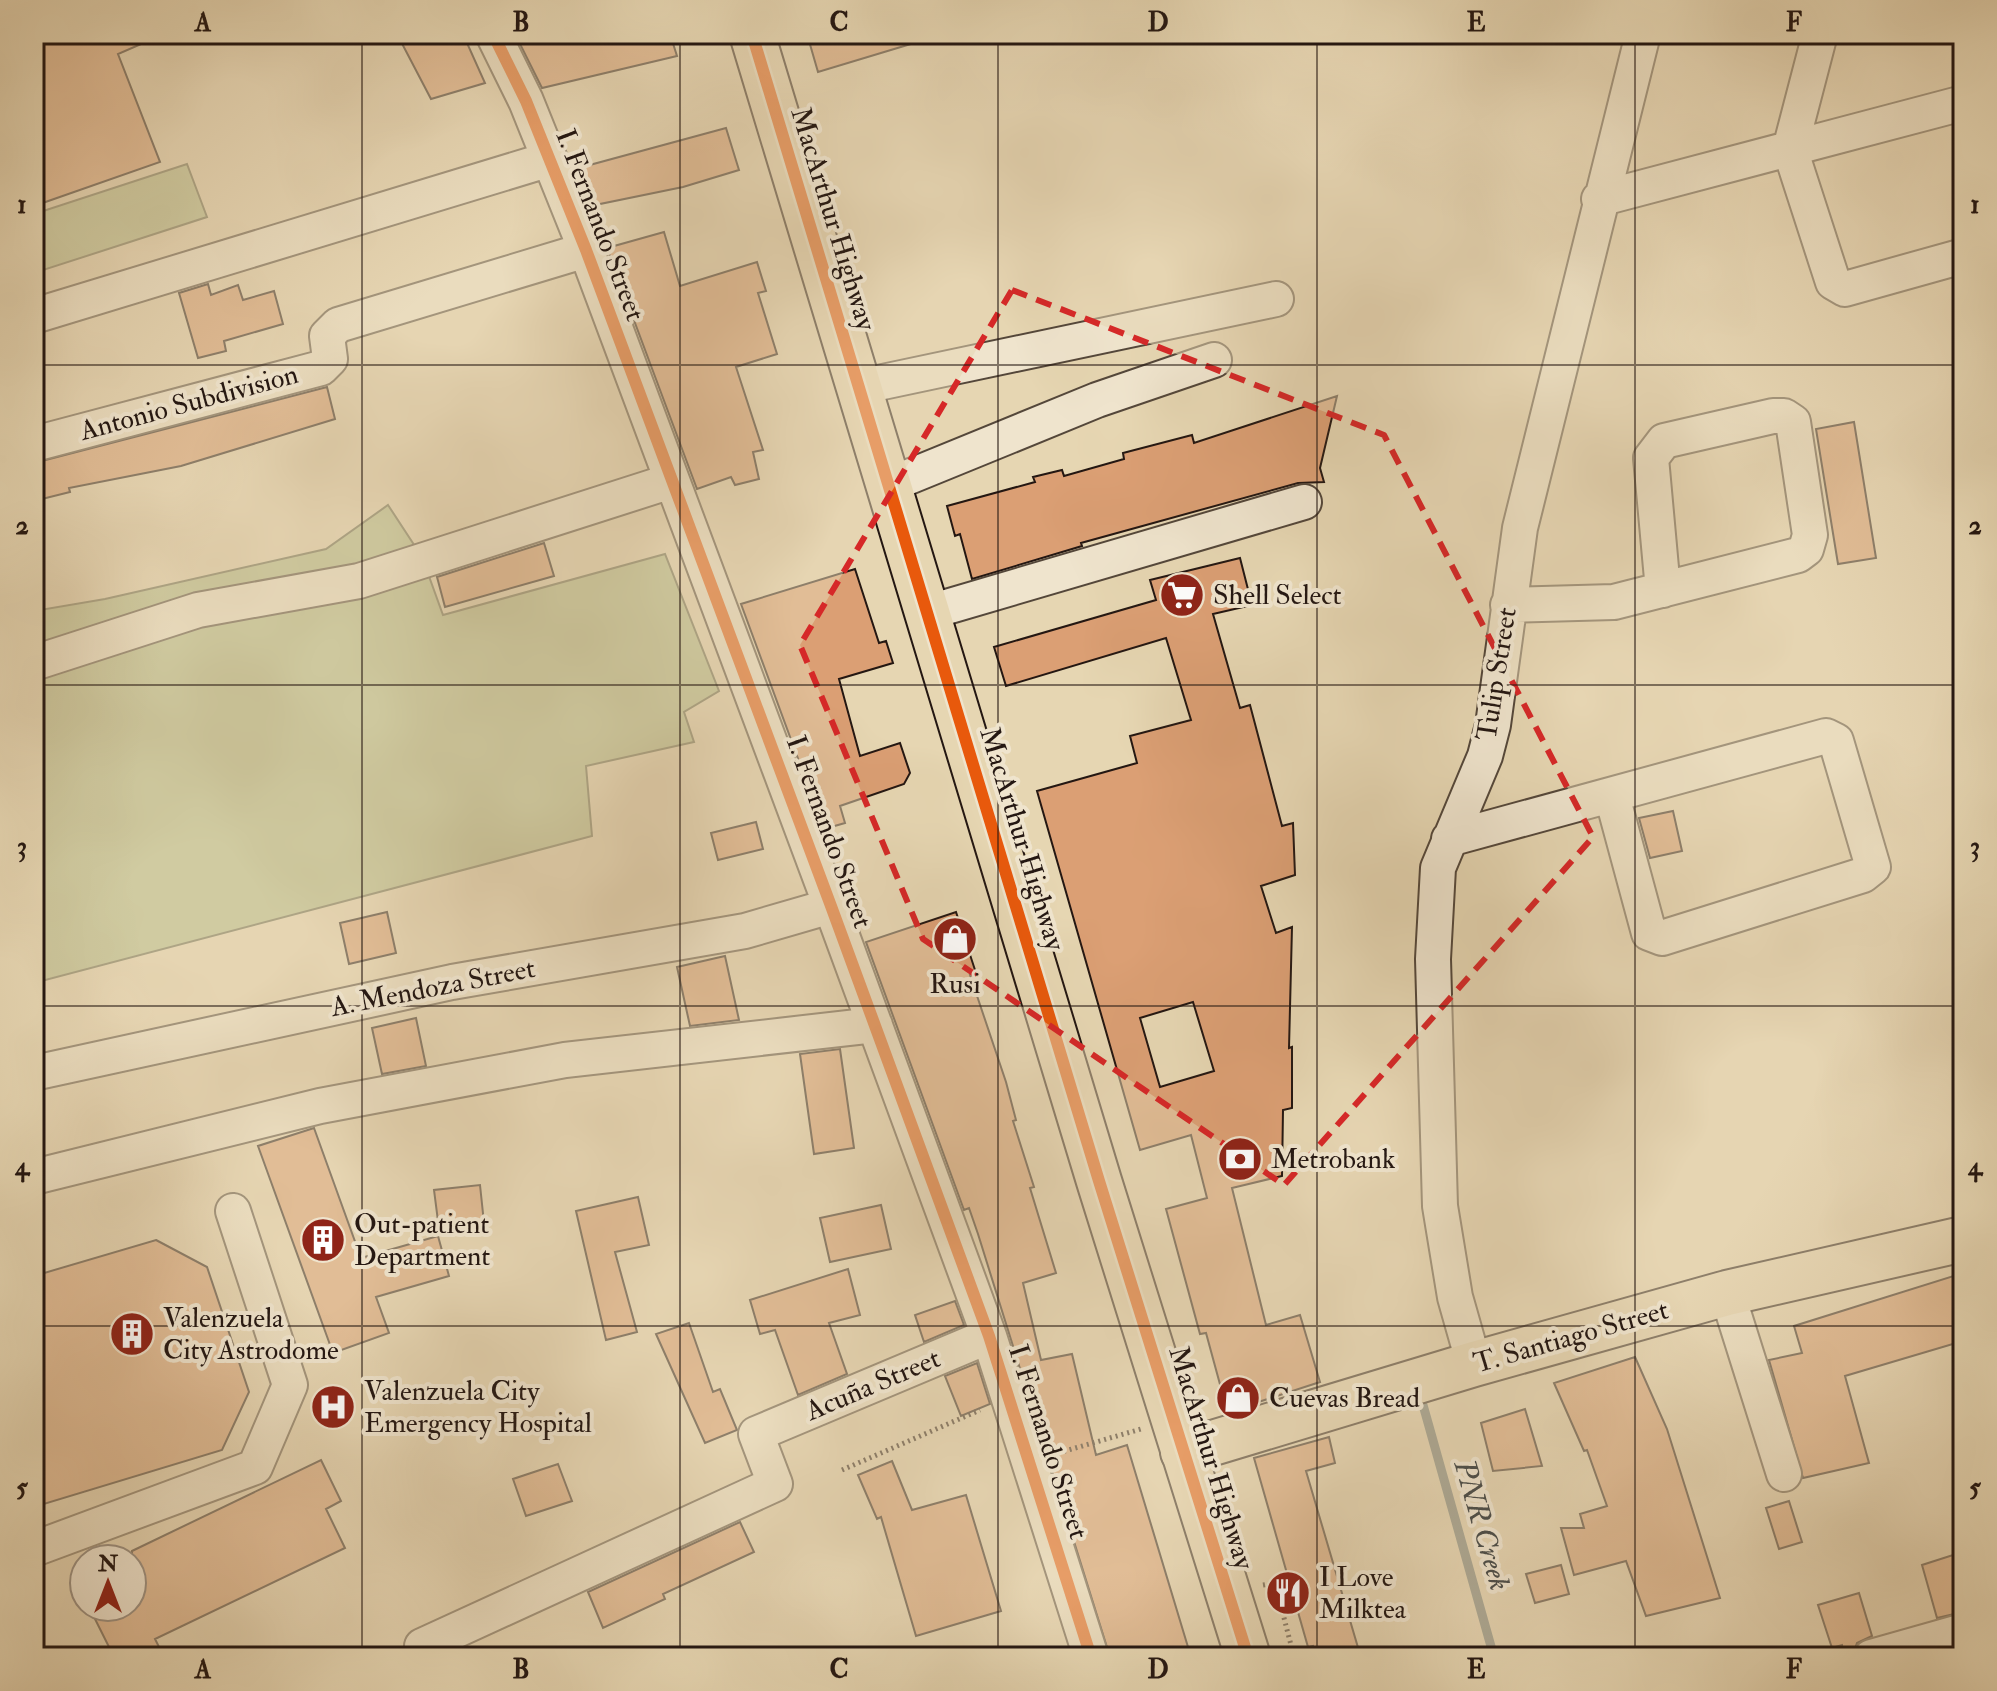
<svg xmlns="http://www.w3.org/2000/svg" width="1997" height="1691" font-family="'IM FELL Double Pica',serif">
	<rect width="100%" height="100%" fill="#e6d6b2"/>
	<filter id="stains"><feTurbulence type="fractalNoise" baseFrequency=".0025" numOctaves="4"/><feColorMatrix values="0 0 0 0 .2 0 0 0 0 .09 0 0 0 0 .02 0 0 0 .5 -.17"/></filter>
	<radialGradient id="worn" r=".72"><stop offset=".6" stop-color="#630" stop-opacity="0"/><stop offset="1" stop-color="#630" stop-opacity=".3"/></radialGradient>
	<path fill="#b5be8c" stroke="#6c6a4f" stroke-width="2" d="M 187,164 L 207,217 L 34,273 L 34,214 Z
		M 388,505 L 422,557 L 443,615 L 665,554 L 719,691 L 684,712 L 694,742 L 586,766 L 592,836 L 34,983 L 34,611 L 105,599 L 326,549 Z"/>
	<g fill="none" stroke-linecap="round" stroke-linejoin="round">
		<path stroke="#6a7773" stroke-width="9" d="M 1423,1405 L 1494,1657"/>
	</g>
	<path fill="#db9f74" stroke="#241712" stroke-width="2" fill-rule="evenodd" d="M 34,34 L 164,34 L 118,54 L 160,162 L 34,206 Z
		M 397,34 L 463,34 L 485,83 L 431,99 Z
		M 539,34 L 670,34 L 677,56 L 542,88 L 518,40 Z
		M 807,34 L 923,34 L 924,40 L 818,72 Z
		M 726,128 L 739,170 L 683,187 L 590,206 L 575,169 Z
		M 664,232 L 680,286 L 757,262 L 766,291 L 758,293 L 777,354 L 736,367 L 763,450 L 753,452 L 759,479 L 735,485 L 731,477 L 697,489 L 607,248 Z
		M 208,284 L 211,295 L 238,285 L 243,300 L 274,291 L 283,324 L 224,341 L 226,351 L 198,358 L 179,293 Z
		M 327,387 L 335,419 L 181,466 L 69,488 L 70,492 L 34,501 L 34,463 Z
		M 1337,396 L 1320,468 L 1324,482 L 1298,483 L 1081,543 L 1082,546 L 972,579 L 960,534 L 955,536 L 947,506 L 1035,482 L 1033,477 L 1062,470 L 1064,476 L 1124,459 L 1123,453 L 1192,435 L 1194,443 Z
		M 1854,422 L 1876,558 L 1838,564 L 1816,429 Z
		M 544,543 L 554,576 L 445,607 L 437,577 Z
		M 1240,558 L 1252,605 L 1213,614 L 1240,708 L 1250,705 L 1282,826 L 1293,823 L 1295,875 L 1261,886 L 1276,933 L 1292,927 L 1289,1048 L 1292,1047 L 1292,1108 L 1283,1110 L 1282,1176 L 1232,1188 L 1266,1325 L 1300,1315 L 1320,1382 L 1243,1407 L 1224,1399 L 1206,1333 L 1200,1334 L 1166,1209 L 1207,1198 L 1191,1135 L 1140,1150 L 1037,791 L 1137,763 L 1130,736 L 1191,720 L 1166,638 L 1006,686 L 994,647 L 1156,600 L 1150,580 ZM 1193,1002 L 1214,1071 L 1160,1087 L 1140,1018 Z
		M 855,569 L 879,643 L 886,641 L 893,663 L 839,679 L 860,756 L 900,743 L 910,773 L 904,784 L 840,806 L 845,823 L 824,829 L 741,604 Z
		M 1673,811 L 1682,851 L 1650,858 L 1639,818 Z
		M 756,822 L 763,849 L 718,860 L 711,833 Z
		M 387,912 L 396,953 L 349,964 L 340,923 Z
		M 956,912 L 976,973 L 970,975 L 1006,1082 L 1016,1120 L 1013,1121 L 1034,1187 L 1030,1188 L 1056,1273 L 1023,1283 L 1041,1360 L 1072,1354 L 1096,1455 L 1127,1445 L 1191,1657 L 1110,1657 L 978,1234 L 969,1208 L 964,1210 L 866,942 Z
		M 725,956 L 739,1020 L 690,1026 L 677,967 Z
		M 416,1018 L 426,1066 L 382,1074 L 372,1028 Z
		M 840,1049 L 854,1148 L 814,1154 L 800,1054 Z
		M 314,1128 L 361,1258 L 438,1236 L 449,1276 L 376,1297 L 389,1333 L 333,1353 L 258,1146 Z
		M 480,1185 L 484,1223 L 439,1229 L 434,1190 Z
		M 638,1197 L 649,1245 L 615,1252 L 637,1332 L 606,1340 L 576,1211 Z
		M 881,1205 L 891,1249 L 830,1262 L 820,1218 Z
		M 156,1240 L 207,1267 L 249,1392 L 222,1450 L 34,1507 L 34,1276 Z
		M 848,1269 L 860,1315 L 829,1323 L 847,1374 L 798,1395 L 775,1330 L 760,1334 L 750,1300 Z
		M 1963,1273 L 1963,1341 L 1845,1376 L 1869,1463 L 1803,1478 L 1769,1360 L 1802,1353 L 1794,1326 Z
		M 955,1301 L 964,1325 L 924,1342 L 915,1315 Z
		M 689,1323 L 713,1392 L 720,1389 L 737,1430 L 705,1443 L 656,1334 Z
		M 1635,1357 L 1667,1429 L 1720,1598 L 1646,1616 L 1626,1561 L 1574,1575 L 1561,1528 L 1584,1528 L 1580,1514 L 1607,1506 L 1587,1450 L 1584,1451 L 1554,1383 Z
		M 977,1363 L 990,1404 L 961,1416 L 945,1376 Z
		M 1525,1409 L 1542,1466 L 1493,1471 L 1481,1423 Z
		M 1329,1437 L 1335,1463 L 1306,1471 L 1359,1651 L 1316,1657 L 1313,1646 L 1308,1647 L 1254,1458 Z
		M 321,1460 L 341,1501 L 326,1509 L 345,1548 L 155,1639 L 164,1657 L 114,1657 L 89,1607 L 132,1607 L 132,1551 Z
		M 892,1461 L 912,1510 L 966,1495 L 1001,1611 L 916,1636 L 881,1517 L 877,1519 L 858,1475 Z
		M 558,1464 L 572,1501 L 526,1516 L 513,1479 Z
		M 1789,1501 L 1802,1542 L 1779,1549 L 1766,1508 Z
		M 740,1522 L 754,1552 L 663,1594 L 665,1599 L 603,1628 L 588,1592 Z
		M 1953,1555 L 1963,1590 L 1963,1612 L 1937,1618 L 1922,1565 Z
		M 1561,1565 L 1569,1594 L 1535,1603 L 1526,1574 Z
		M 1859,1593 L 1872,1636 L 1857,1643 L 1852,1657 L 1843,1657 L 1842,1645 L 1832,1648 L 1818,1605 Z"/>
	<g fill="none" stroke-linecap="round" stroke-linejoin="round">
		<g stroke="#54473a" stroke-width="38">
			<path id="minor" d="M 493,34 L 526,101 L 586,250 L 831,906 L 989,1336 L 1091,1657
				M 1820,34 L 1790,149 L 1833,282 L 1845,289 L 1963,256
				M 1599,199 L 1963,103
				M 34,316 L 550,159
				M 859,387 L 1276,299
				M 34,444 L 321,368 L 330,359 L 327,336 L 338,325 L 586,250
				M 889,485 L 1097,400 L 1214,360
				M 1508,605 L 1614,602 L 1798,555 L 1806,549 L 1810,535 L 1793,422 L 1784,416 L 1773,416 L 1664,441 L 1651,458 L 1663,590
				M 926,613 L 1304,502
				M 34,663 L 198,610 L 359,581 L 671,481
				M 1449,839 L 1826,736 L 1836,741 L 1873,867 L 1863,875 L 1662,938 L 1649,933 L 1612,796
				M 34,1073 L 452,982 L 745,931 L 831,906
				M 34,1177 L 320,1106 L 565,1060 L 875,1025
				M 1727,1293 L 1784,1474
				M 1474,1364 L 1455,1297 L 1440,1206 L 1433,959 L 1438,868 L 1485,756 L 1493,725 L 1520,528 L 1643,34
				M 34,1549 L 255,1467 L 290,1385 L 233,1211
				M 422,1646 L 775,1484 L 756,1434 L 989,1336
				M 1871,1657 L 1963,1631"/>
		</g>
		<g stroke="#241712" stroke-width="48">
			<path id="major" d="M 1183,1452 L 1474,1364 L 1727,1293 L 1963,1239"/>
		</g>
		<g stroke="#241712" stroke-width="48">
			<path id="highway" d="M 752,34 L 1099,1181 L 1248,1657"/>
		</g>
		<path stroke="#241712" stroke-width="5" stroke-dasharray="2 4" stroke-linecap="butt" d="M 1058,1453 L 1141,1429
			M 842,1470 L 980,1410
			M 1263,1585 L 1275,1583 L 1292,1649 L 1282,1652"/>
		<use href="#minor" stroke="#efe4cd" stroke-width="34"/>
		<use href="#major" stroke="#e6d6b2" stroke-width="44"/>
		<use href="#highway" stroke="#e6d6b2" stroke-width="44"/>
		<g stroke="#efe4cd" stroke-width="17">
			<path id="cycleway" d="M 493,34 L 526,101 L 586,250 L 831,906 L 989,1336 L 1091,1657
				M 752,34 L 1099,1181 L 1248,1657"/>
		</g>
		<use href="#cycleway" stroke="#e8590c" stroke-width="12"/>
	</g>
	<path d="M0 0H1997V1691H0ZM 1012,290 L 1384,435 L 1593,837 L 1284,1185 L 923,939 L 800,645 Z" fill="#e6d6b2" fill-opacity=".55" fill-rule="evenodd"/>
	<path fill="none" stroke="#d62828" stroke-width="6" stroke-dasharray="16 10" stroke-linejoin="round" d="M 1012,290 L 1384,435 L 1593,837 L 1284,1185 L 923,939 L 800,645 Z"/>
	<path fill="none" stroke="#241712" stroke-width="2" stroke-opacity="0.55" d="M 362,34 L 362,1657M 680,34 L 680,1657M 998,34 L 998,1657M 1317,34 L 1317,1657M 1635,34 L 1635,1657M 34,365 L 1963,365M 34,685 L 1963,685M 34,1006 L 1963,1006M 34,1326 L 1963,1326"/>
	<defs>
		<g id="supermarket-disc" transform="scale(2.3)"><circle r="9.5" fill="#8f2418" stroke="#efe4cd"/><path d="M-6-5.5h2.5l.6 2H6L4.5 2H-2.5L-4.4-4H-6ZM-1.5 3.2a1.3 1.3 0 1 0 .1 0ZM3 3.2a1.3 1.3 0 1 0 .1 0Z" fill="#fff"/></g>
		<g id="shop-disc" transform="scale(2.3)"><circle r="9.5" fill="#8f2418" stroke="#efe4cd"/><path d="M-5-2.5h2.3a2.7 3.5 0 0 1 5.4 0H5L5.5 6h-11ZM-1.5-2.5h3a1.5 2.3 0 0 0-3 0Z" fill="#fff"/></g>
		<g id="bank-disc" transform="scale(2.3)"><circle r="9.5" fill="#8f2418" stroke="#efe4cd"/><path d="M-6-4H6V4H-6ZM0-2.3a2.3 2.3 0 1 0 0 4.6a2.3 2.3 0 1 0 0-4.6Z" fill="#fff"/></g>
		<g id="building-disc" transform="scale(2.3)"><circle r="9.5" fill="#8f2418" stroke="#efe4cd"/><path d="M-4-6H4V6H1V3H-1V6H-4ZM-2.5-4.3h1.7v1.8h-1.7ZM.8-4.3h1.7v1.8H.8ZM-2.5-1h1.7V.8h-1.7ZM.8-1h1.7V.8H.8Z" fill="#fff"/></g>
		<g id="hospital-disc" transform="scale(2.3)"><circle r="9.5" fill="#8f2418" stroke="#efe4cd"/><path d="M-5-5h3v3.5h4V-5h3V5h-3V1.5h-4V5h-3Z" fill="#fff"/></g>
		<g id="restaurant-disc" transform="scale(2.3)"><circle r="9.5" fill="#8f2418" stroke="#efe4cd"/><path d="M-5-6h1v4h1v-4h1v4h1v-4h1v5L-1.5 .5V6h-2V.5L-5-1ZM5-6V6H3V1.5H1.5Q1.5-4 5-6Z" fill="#fff"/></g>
	</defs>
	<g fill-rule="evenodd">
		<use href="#supermarket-disc" x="1182" y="595"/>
		<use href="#shop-disc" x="955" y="939"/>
		<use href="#bank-disc" x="1240" y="1159"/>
		<use href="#building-disc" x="323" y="1240"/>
		<use href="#building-disc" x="132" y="1334"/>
		<use href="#shop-disc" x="1238" y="1398"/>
		<use href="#hospital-disc" x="333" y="1407"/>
		<use href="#restaurant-disc" x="1288" y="1593"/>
	</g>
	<g text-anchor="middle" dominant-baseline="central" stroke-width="8" stroke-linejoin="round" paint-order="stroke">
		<g font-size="28" fill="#241712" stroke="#efe4cd">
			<text transform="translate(833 219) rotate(73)">MacArthur Highway</text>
			<text transform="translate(600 225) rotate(69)">I. Fernando Street</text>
			<text transform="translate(189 403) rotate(-15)">Antonio Subdivision</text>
			<text transform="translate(1497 674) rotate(-81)">Tulip Street</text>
			<text transform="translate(829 832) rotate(70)">I. Fernando Street</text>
			<text transform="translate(1022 839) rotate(73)">MacArthur Highway</text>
			<text transform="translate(433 988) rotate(-11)">A. Mendoza Street</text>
			<text transform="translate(1571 1337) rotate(-16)">T. Santiago Street</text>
			<text transform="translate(873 1385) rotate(-23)">Acuña Street</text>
			<text transform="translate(1048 1442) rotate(72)">I. Fernando Street</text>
			<text transform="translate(1211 1458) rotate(73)">MacArthur Highway</text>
		</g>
		<g font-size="28" fill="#241712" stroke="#efe4cd" text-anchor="start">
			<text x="1213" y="595">Shell Select</text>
			<text x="955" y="984" text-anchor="middle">Rusi</text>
			<text x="1271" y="1159">Metrobank</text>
			<text x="354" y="1224">Out-patient<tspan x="354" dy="32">Department</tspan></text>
			<text x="163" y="1318">Valenzuela<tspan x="163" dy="32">City Astrodome</tspan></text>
			<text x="364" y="1391">Valenzuela City<tspan x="364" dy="32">Emergency Hospital</tspan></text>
			<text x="1269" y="1398">Cuevas Bread</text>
			<text x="1319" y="1577">I Love<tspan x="1319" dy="32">Milktea</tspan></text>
		</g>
		<g font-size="30" font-style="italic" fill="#4d4f4b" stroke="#efe4cd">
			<text transform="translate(1482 1525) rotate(74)">PNR Creek</text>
		</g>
	</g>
	<rect width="1997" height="1691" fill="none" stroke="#e6d6b2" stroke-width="88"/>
	<g transform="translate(108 1583)"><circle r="38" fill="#efe4cd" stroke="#9e9282" stroke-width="2"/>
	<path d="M0-6L14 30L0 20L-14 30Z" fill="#8f2418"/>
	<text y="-12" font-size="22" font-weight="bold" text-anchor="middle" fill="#241712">N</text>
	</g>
	<rect x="44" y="44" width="1909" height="1603" fill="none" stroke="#241712" stroke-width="3"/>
	<g font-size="26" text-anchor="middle" font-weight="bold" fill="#241712">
		<text x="203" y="31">A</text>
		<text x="521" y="31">B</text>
		<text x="839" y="31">C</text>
		<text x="1158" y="31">D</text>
		<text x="1476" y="31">E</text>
		<text x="1794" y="31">F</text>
		<text x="22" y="213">1</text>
		<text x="1975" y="213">1</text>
		<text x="22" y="534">2</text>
		<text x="1975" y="534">2</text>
		<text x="22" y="855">3</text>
		<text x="1975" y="855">3</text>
		<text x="22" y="1175">4</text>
		<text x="1975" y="1175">4</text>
		<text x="22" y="1496">5</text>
		<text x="1975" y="1496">5</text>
		<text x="203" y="1678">A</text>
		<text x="521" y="1678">B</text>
		<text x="839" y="1678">C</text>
		<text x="1158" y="1678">D</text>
		<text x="1476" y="1678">E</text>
		<text x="1794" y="1678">F</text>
	</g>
	<rect width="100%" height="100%" filter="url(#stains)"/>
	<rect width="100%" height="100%" fill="url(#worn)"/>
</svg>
